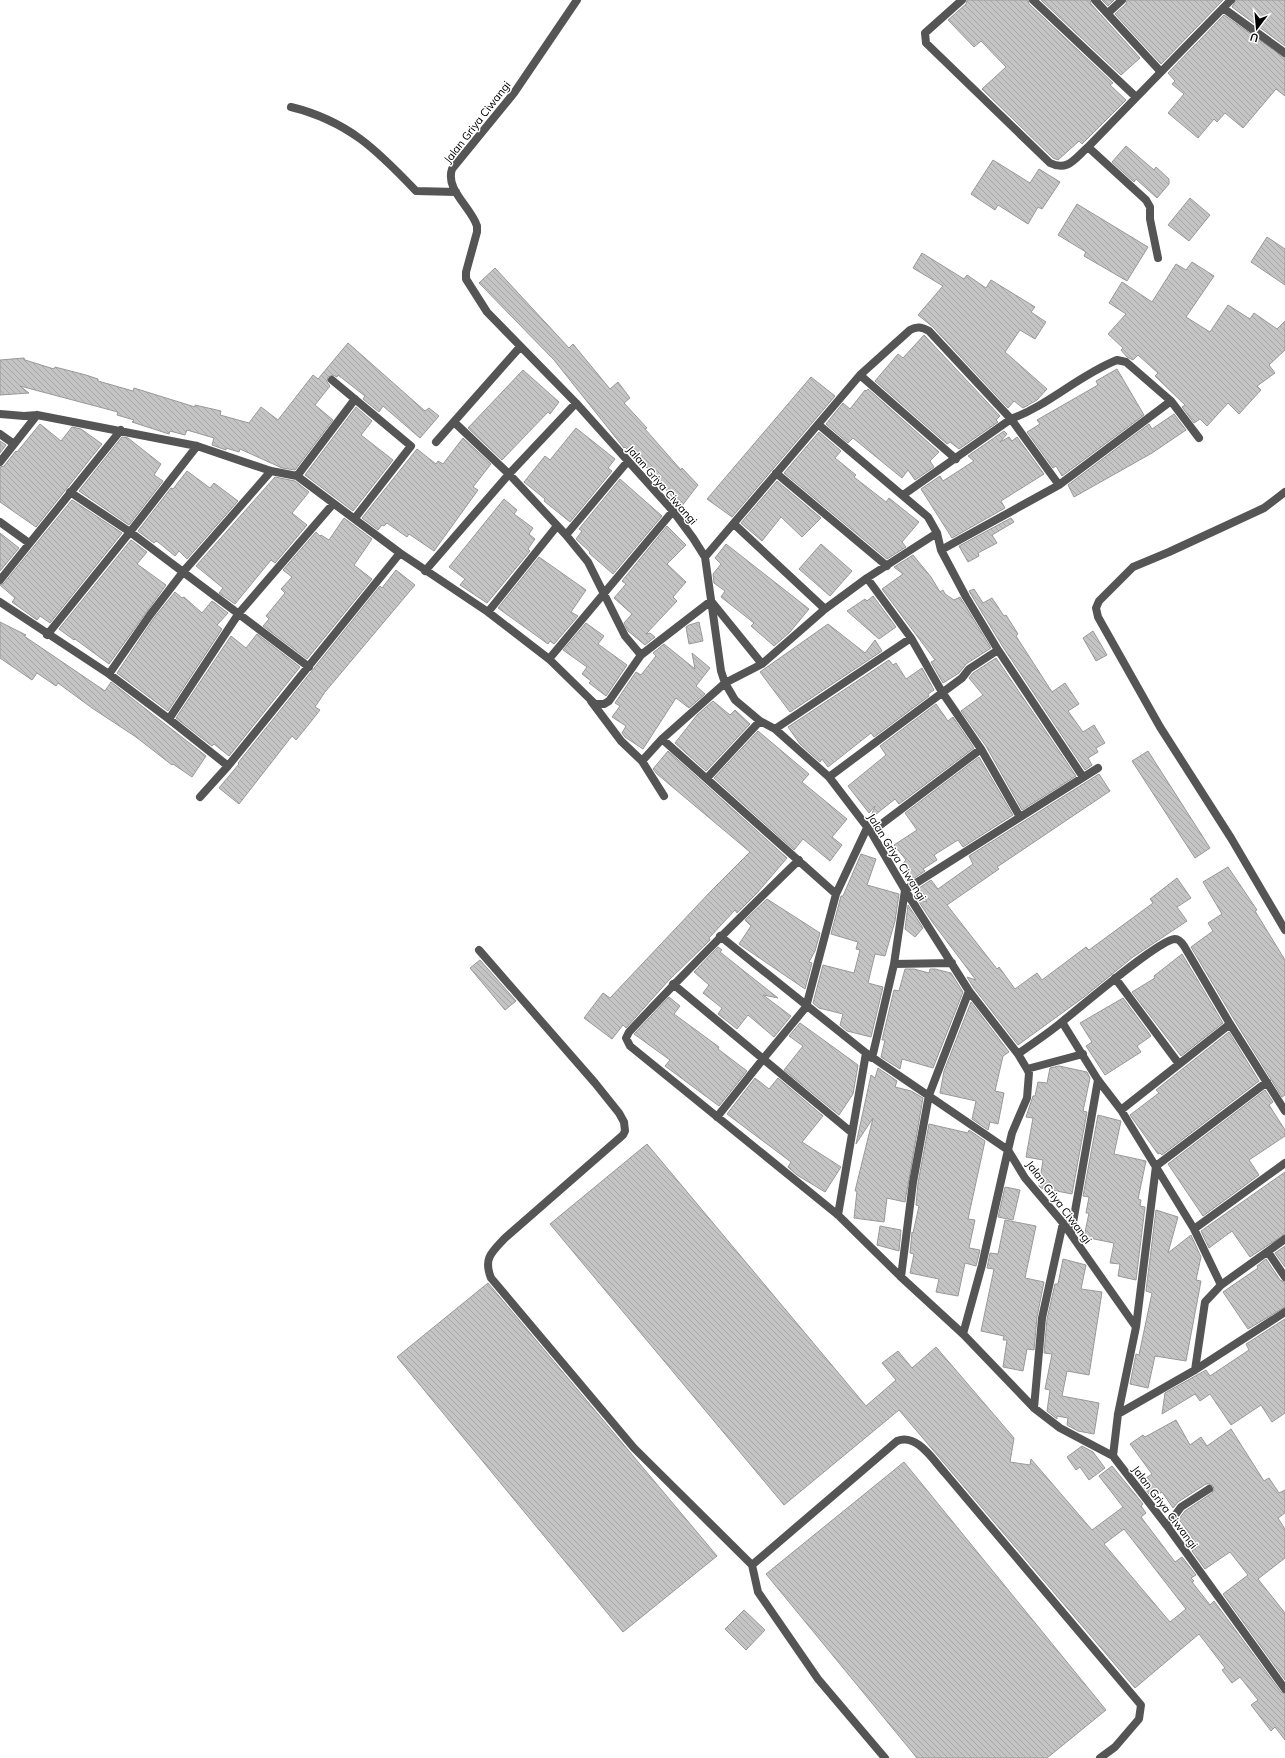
<svg xmlns="http://www.w3.org/2000/svg" width="1285" height="1758" font-family="Mulish,sans-serif">
	<defs>
		<pattern id="building-back-hatch" width="6" height="6" patternUnits="userSpaceOnUse"><rect width="6" height="6" fill="#c4c4c4"/><path d="M-1 5l2 2M0 0l6 6M5-1l2 2" fill="none" stroke="#a7a7a7"/></pattern>
	</defs>
	<rect width="100%" height="100%" fill="#fff"/>
	<path fill="url(#building-back-hatch)" stroke="#999" fill-rule="evenodd" d="M 967,0 L 1028,0 L 1029,4 L 1113,83 L 1110,85 L 1126,100 L 1082,144 L 1079,141 L 1058,160 L 1053,158 L 982,89 L 1006,67 L 981,41 L 974,47 L 948,20 L 966,4 Z
		M 1041,0 L 1090,0 L 1091,4 L 1140,58 L 1121,75 Z
		M 1102,0 L 1114,0 L 1108,6 Z
		M 1127,0 L 1223,0 L 1161,64 L 1115,14 L 1126,4 Z
		M 1236,0 L 1285,0 L 1285,46 L 1232,7 Z
		M 1224,15 L 1285,58 L 1285,96 L 1276,89 L 1243,128 L 1225,113 L 1217,122 L 1214,119 L 1198,138 L 1168,113 L 1184,94 L 1172,84 L 1175,81 L 1168,73 Z
		M 1126,146 L 1154,170 L 1156,167 L 1169,179 L 1169,184 L 1157,198 L 1136,179 L 1134,182 L 1112,162 Z
		M 993,160 L 1030,183 L 1039,169 L 1060,182 L 1042,209 L 1038,207 L 1028,224 L 998,205 L 995,210 L 971,194 Z
		M 1190,198 L 1210,215 L 1189,241 L 1168,225 Z
		M 1077,204 L 1148,247 L 1127,281 L 1084,256 L 1086,252 L 1058,235 Z
		M 1267,237 L 1285,249 L 1285,285 L 1251,262 Z
		M 922,253 L 964,279 L 967,275 L 986,288 L 991,280 L 1035,307 L 1031,312 L 1046,322 L 1035,339 L 1020,330 L 1005,352 L 1047,389 L 1037,400 L 1023,408 L 1014,401 L 1008,408 L 933,327 L 918,315 L 943,286 L 913,268 Z
		M 1192,262 L 1214,276 L 1186,317 L 1210,332 L 1228,305 L 1250,319 L 1254,313 L 1277,329 L 1285,321 L 1285,350 L 1269,365 L 1275,373 L 1257,386 L 1261,390 L 1239,414 L 1228,403 L 1207,426 L 1200,419 L 1194,423 L 1182,407 L 1185,405 L 1155,376 L 1158,373 L 1138,355 L 1133,360 L 1127,357 L 1121,350 L 1123,348 L 1108,334 L 1126,314 L 1109,303 L 1122,282 L 1152,302 L 1176,264 L 1186,270 Z
		M 495,268 L 569,348 L 573,344 L 610,389 L 618,382 L 630,398 L 624,403 L 647,428 L 645,429 L 681,470 L 682,468 L 698,485 L 681,507 L 641,461 L 640,463 L 625,447 L 624,448 L 554,360 L 479,283 Z
		M 924,335 L 1000,416 L 996,420 L 998,422 L 959,449 L 950,442 L 947,444 L 875,381 L 898,354 L 903,358 Z
		M 348,343 L 425,411 L 429,408 L 439,416 L 420,438 L 383,406 L 379,412 L 363,399 L 365,396 L 338,375 L 337,377 L 333,375 L 328,377 L 327,382 L 330,386 L 315,405 L 333,420 L 295,470 L 282,468 L 240,449 L 239,452 L 226,448 L 226,450 L 212,445 L 214,438 L 187,430 L 185,435 L 170,431 L 169,434 L 132,422 L 134,420 L 117,415 L 118,412 L 20,386 L 29,393 L 0,395 L 0,360 L 24,358 L 25,360 L 54,369 L 55,367 L 86,375 L 98,379 L 98,381 L 133,391 L 134,388 L 195,407 L 195,405 L 221,411 L 220,415 L 249,423 L 261,407 L 278,420 L 313,375 L 318,379 Z
		M 1117,369 L 1144,415 L 1062,476 L 1056,466 L 1053,468 L 1027,432 L 1040,424 L 1037,420 L 1098,385 L 1096,381 Z
		M 523,370 L 559,402 L 550,414 L 548,412 L 502,460 L 468,428 Z
		M 811,377 L 835,396 L 732,517 L 707,499 Z
		M 868,389 L 939,452 L 930,461 L 934,467 L 915,480 L 908,470 L 902,478 L 853,438 L 848,443 L 826,424 L 843,403 L 850,409 L 865,390 L 866,391 Z
		M 356,407 L 372,421 L 361,435 L 393,460 L 353,511 L 305,475 Z
		M 1174,414 L 1186,430 L 1152,453 L 1074,497 L 1068,485 L 1149,424 L 1152,429 Z
		M 40,424 L 61,441 L 72,427 L 81,429 L 102,444 L 36,527 L 0,502 L 0,467 L 4,466 L 16,451 L 17,452 Z
		M 576,428 L 615,459 L 608,468 L 612,471 L 570,522 L 544,501 L 545,499 L 524,482 L 545,456 L 550,460 Z
		M 1004,431 L 1007,434 L 1000,442 L 1009,437 L 1012,441 L 1017,437 L 1044,474 L 1001,501 L 1005,508 L 952,538 L 921,489 L 940,476 L 943,481 L 974,461 L 968,456 Z
		M 819,432 L 841,451 L 835,458 L 856,475 L 854,477 L 886,502 L 889,498 L 919,522 L 902,542 L 906,547 L 887,559 L 784,473 Z
		M 122,437 L 128,438 L 161,464 L 154,475 L 163,481 L 129,525 L 79,491 Z
		M 463,438 L 491,464 L 473,487 L 478,490 L 434,551 L 409,534 L 407,537 L 387,523 L 384,526 L 382,525 L 378,530 L 362,518 L 417,449 L 436,464 L 438,461 L 443,464 Z
		M 0,441 L 6,445 L 0,453 Z
		M 187,471 L 210,488 L 214,483 L 238,501 L 187,559 L 179,551 L 175,556 L 158,542 L 156,541 L 154,543 L 138,531 L 171,488 L 173,489 Z
		M 275,477 L 295,481 L 309,492 L 292,513 L 307,525 L 275,563 L 271,560 L 235,604 L 219,593 L 223,588 L 196,566 Z
		M 620,479 L 662,516 L 613,574 L 589,553 L 590,552 L 576,539 L 582,531 L 579,529 Z
		M 777,481 L 821,518 L 802,537 L 781,517 L 762,541 L 741,523 Z
		M 504,499 L 517,510 L 514,514 L 533,528 L 529,534 L 535,539 L 528,549 L 530,551 L 487,603 L 460,585 L 465,579 L 449,567 Z
		M 72,500 L 122,533 L 50,623 L 40,616 L 37,620 L 12,602 L 15,598 L 0,585 L 4,583 Z
		M 344,518 L 372,539 L 354,565 L 372,579 L 307,659 L 263,626 L 269,619 L 266,616 L 285,593 L 281,589 L 292,577 L 283,570 L 316,532 L 320,536 L 321,535 L 329,540 Z
		M 1011,518 L 1014,522 L 992,535 L 997,543 L 978,553 L 979,556 L 968,562 L 959,546 Z
		M 667,526 L 686,545 L 667,564 L 686,582 L 673,597 L 677,601 L 646,634 L 650,633 L 655,637 L 645,645 L 628,631 L 624,623 L 632,614 L 614,598 L 626,584 L 622,581 Z
		M 0,533 L 19,548 L 0,571 Z
		M 131,540 L 147,552 L 137,564 L 166,585 L 109,664 L 75,639 L 74,640 L 59,629 Z
		M 726,544 L 809,609 L 790,632 L 774,646 L 751,626 L 754,623 L 721,597 L 725,591 L 714,583 L 713,574 L 721,564 L 715,558 Z
		M 821,544 L 852,571 L 830,596 L 799,569 Z
		M 913,555 L 931,577 L 940,592 L 943,590 L 945,594 L 954,600 L 960,597 L 991,648 L 966,664 L 959,673 L 943,683 L 931,662 L 935,660 L 882,589 L 903,574 L 894,567 Z
		M 539,557 L 586,590 L 571,612 L 578,616 L 554,644 L 550,641 L 548,644 L 498,608 Z
		M 396,570 L 415,585 L 325,692 L 315,707 L 320,710 L 309,724 L 296,740 L 292,736 L 239,804 L 219,788 L 239,764 L 238,763 L 380,586 L 382,588 Z
		M 974,589 L 983,603 L 992,598 L 1004,616 L 1006,615 L 1018,634 L 1016,636 L 1052,692 L 1065,683 L 1079,704 L 1068,711 L 1083,732 L 1094,725 L 1105,743 L 1096,748 L 1098,752 L 1088,758 L 1092,765 L 1085,770 L 1003,647 L 969,591 Z
		M 175,592 L 182,598 L 184,597 L 202,613 L 212,601 L 228,613 L 217,625 L 222,629 L 168,711 L 117,673 L 154,618 Z
		M 873,596 L 896,627 L 879,639 L 847,611 L 865,599 L 867,601 Z
		M 0,622 L 26,635 L 24,636 L 105,691 L 111,682 L 206,756 L 192,777 L 173,764 L 172,765 L 136,737 L 92,708 L 58,683 L 56,686 L 37,673 L 32,680 L 0,658 Z
		M 699,622 L 703,641 L 689,644 L 686,627 L 689,625 Z
		M 586,623 L 604,636 L 598,644 L 627,665 L 606,696 L 589,683 L 591,681 L 582,674 L 587,667 L 563,650 Z
		M 828,624 L 865,653 L 875,640 L 882,651 L 790,712 L 760,672 Z
		M 1093,631 L 1107,655 L 1096,661 L 1083,638 Z
		M 257,634 L 300,667 L 229,756 L 214,744 L 212,746 L 176,718 L 231,636 L 246,648 Z
		M 664,644 L 695,669 L 692,653 L 710,668 L 696,686 L 705,694 L 689,708 L 676,698 L 643,749 L 625,737 L 622,733 L 626,726 L 612,717 L 620,706 L 615,703 L 636,672 L 641,675 L 656,656 L 653,653 Z
		M 996,658 L 1076,776 L 1022,810 L 986,746 L 961,711 L 983,695 L 969,678 L 973,673 Z
		M 889,660 L 893,665 L 896,663 L 906,679 L 922,668 L 934,690 L 928,694 L 929,696 L 874,737 L 871,733 L 828,767 L 822,759 L 820,762 L 800,744 L 788,727 Z
		M 713,701 L 730,715 L 735,710 L 750,724 L 706,771 L 675,743 L 697,715 Z
		M 936,704 L 948,721 L 953,717 L 974,748 L 899,804 L 895,799 L 870,819 L 875,806 L 869,813 L 848,786 L 886,755 L 880,746 Z
		M 758,731 L 809,774 L 802,782 L 847,819 L 832,837 L 842,845 L 830,861 L 803,839 L 794,850 L 714,778 Z
		M 668,751 L 787,858 L 757,893 L 737,913 L 735,910 L 709,938 L 710,940 L 669,980 L 626,1028 L 623,1025 L 612,1039 L 584,1018 L 603,993 L 610,998 L 711,891 L 750,852 L 657,774 L 653,769 Z
		M 1148,751 L 1210,848 L 1195,858 L 1132,761 Z
		M 979,757 L 1013,815 L 963,847 L 958,840 L 934,855 L 937,860 L 923,869 L 925,871 L 913,879 L 903,863 L 906,860 L 894,845 L 917,830 L 905,813 Z
		M 1099,774 L 1110,791 L 997,867 L 999,869 L 947,905 L 997,969 L 999,967 L 1015,989 L 1037,973 L 1042,980 L 1086,947 L 1089,950 L 1153,903 L 1150,899 L 1177,878 L 1191,898 L 1177,907 L 1187,921 L 1133,957 L 1084,997 L 1018,1045 L 974,988 L 967,977 L 976,980 L 933,923 L 917,899 L 927,902 L 919,888 L 931,880 L 938,889 L 973,864 L 969,856 Z
		M 861,854 L 876,859 L 867,885 L 899,894 L 895,921 L 885,956 L 875,954 L 868,983 L 883,987 L 871,1037 L 847,1031 L 840,1025 L 843,1014 L 819,1008 L 813,1003 L 823,965 L 854,973 L 860,950 L 856,949 L 858,942 L 831,934 L 841,896 L 843,896 Z
		M 1228,867 L 1257,910 L 1255,911 L 1285,960 L 1285,1095 L 1282,1097 L 1235,1021 L 1191,947 L 1213,931 L 1208,923 L 1222,914 L 1203,882 Z
		M 767,899 L 820,933 L 815,951 L 809,962 L 812,963 L 805,989 L 739,944 L 751,926 L 745,920 Z
		M 908,905 L 923,928 L 915,937 L 905,929 Z
		M 718,947 L 722,950 L 720,952 L 778,998 L 763,995 L 791,1016 L 774,1037 L 748,1015 L 737,1029 L 718,1014 L 722,1008 L 703,993 L 709,985 L 694,972 Z
		M 1182,954 L 1223,1023 L 1181,1056 L 1132,992 L 1155,978 L 1154,976 Z
		M 480,960 L 516,1001 L 505,1010 L 470,968 Z
		M 905,969 L 914,969 L 929,973 L 930,969 L 935,969 L 951,973 L 963,992 L 933,1068 L 902,1059 L 900,1069 L 881,1057 L 885,1040 L 882,1040 L 894,990 L 899,991 Z
		M 669,997 L 680,1006 L 674,1014 L 719,1047 L 718,1049 L 747,1071 L 719,1106 L 665,1066 L 670,1060 L 634,1034 Z
		M 1123,998 L 1151,1036 L 1137,1046 L 1141,1052 L 1105,1075 L 1086,1046 L 1092,1042 L 1080,1023 Z
		M 971,1002 L 1009,1052 L 1003,1056 L 995,1091 L 1004,1093 L 998,1124 L 990,1122 L 988,1130 L 972,1119 L 976,1101 L 940,1093 L 944,1071 Z
		M 800,1023 L 858,1065 L 853,1094 L 839,1115 L 784,1070 L 803,1046 L 789,1036 Z
		M 1229,1032 L 1259,1081 L 1162,1155 L 1160,1153 L 1158,1154 L 1130,1115 L 1159,1093 L 1156,1090 Z
		M 1059,1066 L 1087,1072 L 1090,1078 L 1083,1111 L 1087,1112 L 1072,1194 L 1041,1188 L 1039,1186 L 1043,1160 L 1026,1157 L 1033,1118 L 1026,1117 L 1033,1096 L 1035,1096 L 1038,1082 L 1047,1083 L 1050,1068 Z
		M 878,1068 L 897,1081 L 895,1087 L 911,1091 L 923,1098 L 905,1202 L 887,1198 L 884,1222 L 854,1218 L 857,1191 L 855,1191 L 873,1118 L 856,1144 L 871,1075 L 875,1078 Z
		M 755,1078 L 769,1089 L 778,1078 L 823,1116 L 802,1142 L 841,1167 L 825,1192 L 797,1175 L 788,1167 L 791,1162 L 727,1114 Z
		M 1265,1090 L 1273,1102 L 1269,1105 L 1285,1130 L 1285,1136 L 1249,1160 L 1259,1175 L 1203,1216 L 1168,1164 Z
		M 1098,1115 L 1121,1121 L 1114,1154 L 1146,1161 L 1138,1199 L 1141,1200 L 1140,1206 L 1145,1207 L 1136,1280 L 1118,1276 L 1120,1264 L 1110,1263 L 1114,1243 L 1084,1237 L 1089,1213 L 1086,1213 L 1089,1197 L 1083,1196 Z
		M 929,1124 L 968,1133 L 969,1130 L 985,1141 L 968,1219 L 975,1220 L 969,1248 L 980,1250 L 976,1266 L 965,1263 L 958,1296 L 936,1292 L 939,1279 L 910,1273 L 914,1254 L 910,1253 L 912,1232 L 913,1233 L 919,1206 L 916,1205 L 918,1183 Z
		M 647,1144 L 866,1406 L 896,1380 L 882,1363 L 898,1351 L 912,1368 L 936,1347 L 1014,1438 L 1010,1462 L 1030,1465 L 1031,1459 L 1092,1530 L 1123,1507 L 1099,1476 L 1112,1466 L 1143,1504 L 1141,1506 L 1146,1513 L 1141,1517 L 1175,1562 L 1182,1557 L 1196,1575 L 1191,1578 L 1194,1581 L 1192,1582 L 1210,1605 L 1214,1601 L 1281,1692 L 1285,1694 L 1285,1740 L 1275,1727 L 1271,1731 L 1251,1705 L 1258,1700 L 1240,1677 L 1232,1683 L 1222,1670 L 1225,1668 L 1199,1634 L 1135,1688 L 899,1410 L 784,1505 L 550,1224 ZM 1124,1529 L 1186,1609 L 1170,1622 L 1104,1544 Z
		M 1285,1172 L 1285,1234 L 1250,1257 L 1232,1231 L 1209,1248 L 1201,1231 Z
		M 1005,1187 L 1020,1190 L 1013,1220 L 998,1217 Z
		M 1156,1210 L 1178,1217 L 1168,1253 L 1191,1235 L 1201,1257 L 1196,1280 L 1201,1281 L 1186,1361 L 1155,1356 L 1148,1388 L 1130,1384 L 1136,1354 L 1139,1355 L 1152,1293 L 1146,1291 Z
		M 1005,1220 L 1036,1226 L 1025,1278 L 1044,1282 L 1037,1317 L 1034,1350 L 1027,1349 L 1023,1371 L 1003,1367 L 1007,1340 L 1003,1340 L 1004,1336 L 981,1331 L 994,1269 L 987,1268 L 990,1253 L 998,1254 Z
		M 880,1226 L 901,1230 L 899,1251 L 877,1245 Z
		M 1285,1246 L 1285,1267 L 1275,1253 Z
		M 1063,1259 L 1086,1265 L 1081,1289 L 1102,1292 L 1089,1375 L 1067,1371 L 1062,1396 L 1099,1403 L 1094,1434 L 1078,1431 L 1067,1425 L 1068,1418 L 1057,1416 L 1057,1419 L 1047,1411 L 1050,1390 L 1045,1389 L 1052,1354 L 1044,1353 L 1047,1319 L 1055,1284 L 1058,1284 Z
		M 1266,1259 L 1280,1280 L 1285,1282 L 1285,1307 L 1248,1329 L 1223,1292 L 1258,1268 L 1257,1266 Z
		M 488,1283 L 717,1556 L 623,1632 L 397,1357 Z
		M 1285,1319 L 1285,1413 L 1272,1422 L 1261,1405 L 1231,1425 L 1210,1394 L 1200,1401 L 1195,1394 L 1162,1414 L 1165,1393 L 1206,1370 L 1210,1376 L 1249,1350 L 1246,1344 Z
		M 1176,1420 L 1190,1445 L 1201,1437 L 1207,1446 L 1231,1429 L 1264,1481 L 1269,1478 L 1279,1493 L 1285,1490 L 1285,1513 L 1278,1518 L 1285,1529 L 1285,1558 L 1258,1579 L 1285,1613 L 1285,1680 L 1223,1594 L 1248,1575 L 1230,1552 L 1205,1569 L 1192,1551 L 1198,1546 L 1179,1519 L 1185,1511 L 1212,1493 L 1214,1489 L 1213,1486 L 1209,1484 L 1206,1484 L 1178,1502 L 1173,1508 L 1162,1492 L 1152,1498 L 1140,1482 L 1152,1474 L 1130,1444 L 1143,1435 L 1145,1437 Z
		M 1082,1446 L 1093,1452 L 1105,1468 L 1089,1480 L 1080,1467 L 1076,1470 L 1067,1457 Z
		M 904,1462 L 1106,1710 L 1047,1758 L 917,1758 L 766,1574 Z
		M 744,1610 L 765,1630 L 746,1650 L 725,1629 Z"/>
	<g fill="none" stroke-linecap="round" stroke-linejoin="round">
		<path stroke="#555" stroke-width="8" d="M 1285,492 L 1264,508 L 1169,552 L 1133,567 L 1099,601 L 1096,608 L 1098,617 L 1160,727 L 1231,838 L 1285,930
			M 479,950 L 595,1083 L 619,1113 L 624,1122 L 625,1131 L 623,1135 L 505,1238 C 492,1252 483,1258 491,1278 L 634,1448 L 752,1565 L 758,1592 L 818,1679 L 885,1758
			M 752,1565 L 897,1441 C 917,1433 933,1460 945,1473 L 1141,1705 L 1139,1719 L 1115,1747 L 1100,1758"/>
		<path stroke="#555" stroke-width="8" d="M 577,0 L 514,93 L 452,169 C 445,190 471,207 477,226 L 477,232 L 466,272 L 466,279 L 487,312 L 576,403 L 673,511 L 693,538 L 705,557 L 721,671 L 725,683 L 735,700 L 760,721 L 775,729 L 829,777 L 871,832 L 905,890 L 969,991 L 1018,1054 L 1027,1069 L 1029,1073 L 1027,1098 L 1012,1133 L 1008,1150 L 1025,1178 L 1063,1223 L 1136,1327 L 1118,1414 L 1113,1456 L 1167,1526 L 1285,1689
			M 962,0 L 925,33 L 926,43 L 1050,163 C 1068,172 1075,158 1088,147 L 1231,0
			M 1033,0 L 1136,97
			M 1095,0 L 1161,72
			M 1223,8 L 1285,53
			M 1108,13 L 1122,0
			M 291,107 C 348,121 377,150 416,191 L 456,192
			M 1088,147 L 1146,200 L 1150,207 L 1150,219 L 1158,258
			M 860,375 L 956,459
			M 332,380 L 411,446 L 355,518
			M 0,414 L 24,416 L 37,415 L 197,446 L 271,471 L 297,476 L 400,553 L 488,612 L 549,659 L 595,704 L 604,704 L 609,701 L 641,655 L 711,601 L 762,664
			M 454,422 L 509,474 L 566,535 L 588,562 L 625,636 L 641,655
			M 819,425 L 928,517 L 937,533 L 941,550 L 966,597 L 998,650 L 1083,777
			M 0,434 L 14,444
			M 436,442 L 520,347
			M 0,462 L 37,415
			M 776,473 L 887,566
			M 297,476 L 355,399
			M 70,492 L 130,532 L 309,667
			M 903,495 L 1011,419 C 1049,405 1079,375 1117,360 L 1126,362 L 1171,401 L 1199,438
			M 0,522 L 29,543
			M 734,524 L 825,609
			M 566,535 L 628,461
			M 941,550 L 1059,485 L 1171,401
			M 705,557 L 860,375 L 910,330 C 917,326 922,327 929,331 L 1011,419 L 1059,485
			M 425,571 L 509,474 L 576,403
			M 867,578 L 911,638 L 942,692 L 981,749 L 1020,817
			M 0,580 L 121,430
			M 0,602 L 109,674 L 169,719 L 228,766
			M 488,612 L 557,526
			M 47,635 L 130,532 L 197,446
			M 549,659 L 673,511
			M 109,674 L 150,615 L 183,572 L 271,471
			M 591,701 L 621,741 L 642,761 L 664,796
			M 169,719 L 239,613 L 333,504
			M 775,729 L 911,638
			M 662,739 L 836,894
			M 642,761 L 662,739 L 725,683 L 762,664 L 825,609 L 867,578 L 937,533
			M 829,777 L 962,678 L 969,669 L 998,650
			M 707,778 L 760,721
			M 200,797 L 228,766 L 400,553
			M 871,832 L 981,749
			M 799,860 C 741,916 684,973 629,1032 L 626,1038 L 630,1046 L 838,1215 L 901,1277 L 963,1334 L 1034,1408 L 1060,1428 L 1113,1456
			M 720,936 L 866,1053 L 1008,1150 L 982,1265 L 963,1334
			M 894,964 L 952,963
			M 1115,978 L 1179,1064
			M 673,984 L 851,1132
			M 1062,1022 L 1098,1080 L 1121,1110 L 1194,1229 L 1221,1285
			M 1018,1054 C 1033,1043 1049,1033 1063,1021 C 1081,1007 1158,940 1175,939 C 1179,939 1182,943 1184,946 L 1230,1024 L 1285,1111
			M 872,1058 L 894,964 L 905,890 L 1098,768
			M 1027,1069 L 1083,1054
			M 1121,1110 L 1230,1024
			M 717,1117 L 763,1059 L 806,1007 L 836,894 L 867,828
			M 838,1215 L 866,1053
			M 1194,1229 L 1285,1163
			M 1071,1234 L 1098,1080
			M 1268,1252 L 1285,1277
			M 901,1277 L 913,1182 L 929,1095 L 969,991
			M 1136,1327 L 1156,1166 L 1267,1082
			M 1195,1370 L 1205,1302 L 1221,1285 L 1285,1239
			M 1034,1408 L 1042,1318 L 1063,1223
			M 1118,1414 L 1195,1370 L 1285,1312
			M 1167,1526 L 1181,1507 L 1209,1489"/>
	</g>
	<g text-anchor="middle" dominant-baseline="central" stroke-width="3" stroke-linejoin="round" paint-order="stroke">
		<g font-size="11" fill="#000" stroke="#fff">
			<text transform="translate(477 122) rotate(-52)">Jalan Griya Ciwangi</text>
			<text transform="translate(662 485) rotate(49)">Jalan Griya Ciwangi</text>
			<text transform="translate(897 857) rotate(58)">Jalan Griya Ciwangi</text>
			<text transform="translate(1059 1202) rotate(53)">Jalan Griya Ciwangi</text>
			<text transform="translate(1165 1507) rotate(53)">Jalan Griya Ciwangi</text>
		</g>
	</g>
	<g transform="translate(1257 28) rotate(196)" stroke="#ffffff" stroke-width="3" paint-order="stroke">
	<path d="M0-3L7 15L0 10L-7 15Z" fill="#000000"/>
	<text y="-6" font-size="11" font-weight="bold" text-anchor="middle" fill="#000000">U</text>
	</g>
</svg>
